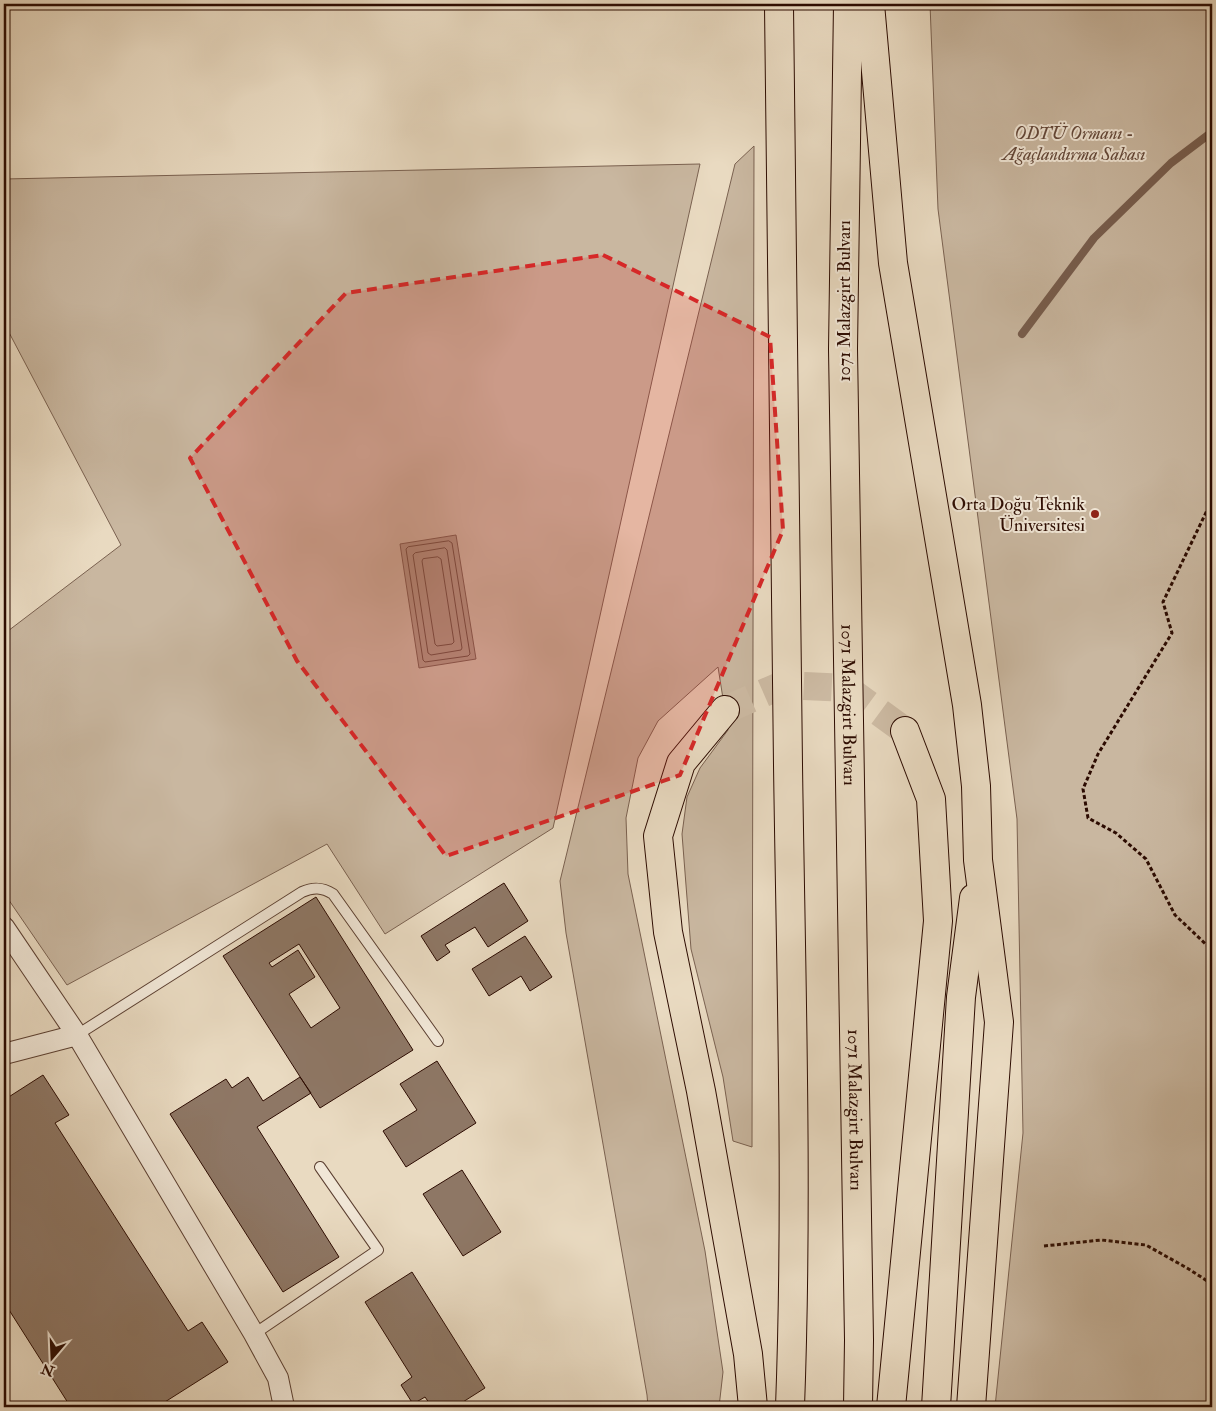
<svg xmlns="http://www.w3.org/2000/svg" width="1216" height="1411" font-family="'IM FELL Double Pica',serif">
	<rect width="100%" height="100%" fill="#e9dac1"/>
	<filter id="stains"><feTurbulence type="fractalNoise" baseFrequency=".004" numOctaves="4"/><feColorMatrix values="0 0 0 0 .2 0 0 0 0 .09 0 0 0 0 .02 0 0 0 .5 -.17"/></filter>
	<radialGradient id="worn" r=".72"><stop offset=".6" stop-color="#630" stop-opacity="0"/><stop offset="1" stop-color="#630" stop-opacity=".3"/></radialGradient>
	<path fill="#c9b7a0" stroke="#7a6150" d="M 930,4 L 1212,4 L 1212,1407 L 995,1407 L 1023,1133 L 1017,819 L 938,209 Z
		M 754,146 L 752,1147 L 733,1141 L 723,1077 L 691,949 L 682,834 L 687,797 L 700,768 L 728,730 L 718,667 L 658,721 L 638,758 L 626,818 L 628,874 L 705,1251 L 723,1372 L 719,1407 L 648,1407 L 647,1395 L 566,933 L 560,881 L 735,164 Z
		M 700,164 L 553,828 L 385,934 L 327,844 L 67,985 L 4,893 L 4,634 L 121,545 L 4,323 L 4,179 Z"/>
	<path fill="#a99480" stroke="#775d4d" d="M 456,535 L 476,659 L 419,668 L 400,544 Z"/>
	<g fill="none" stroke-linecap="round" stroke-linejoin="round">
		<path stroke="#6a5040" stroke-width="1" d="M 449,541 L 452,543 L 470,654 L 468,656 L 425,662 L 423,660 L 406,549 L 408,547 Z
			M 445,548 L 447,550 L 462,648 L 461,650 L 431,655 L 428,653 L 413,555 L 415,553 Z
			M 438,557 L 441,559 L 454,642 L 452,644 L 437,646 L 435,644 L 422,561 L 423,559 Z"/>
		<path stroke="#775d4d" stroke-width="8" d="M 1022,334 L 1094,238 L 1171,163 L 1212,132"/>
	</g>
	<path fill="#8e7765" stroke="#2c0b01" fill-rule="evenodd" d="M 504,883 L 528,921 L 488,947 L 475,927 L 445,945 L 450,952 L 437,961 L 421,936 Z
		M 316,897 L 413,1050 L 320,1108 L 223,956 ZM 299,944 L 340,1008 L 311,1028 L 289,994 L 315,977 L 298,950 L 272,967 L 269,963 Z
		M 525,936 L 552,977 L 530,991 L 521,976 L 489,996 L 472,969 Z
		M 437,1061 L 476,1123 L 406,1167 L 383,1131 L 417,1110 L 400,1084 Z
		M 43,1075 L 69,1115 L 55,1123 L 188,1331 L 202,1322 L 228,1362 L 157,1407 L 68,1407 L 70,1406 L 4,1302 L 4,1100 Z
		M 248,1077 L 263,1101 L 300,1077 L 311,1093 L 257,1127 L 339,1257 L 283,1292 L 170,1114 L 226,1079 L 232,1088 Z
		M 462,1170 L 501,1232 L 463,1256 L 423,1194 Z
		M 412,1272 L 485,1388 L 455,1407 L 432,1407 L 425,1397 L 413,1404 L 401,1385 L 412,1377 L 365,1302 Z"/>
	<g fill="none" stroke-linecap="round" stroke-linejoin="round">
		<path stroke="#cdbba4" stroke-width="28" stroke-dasharray="28 14" stroke-linecap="butt" d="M 725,710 L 782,685 L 846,688 L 905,731"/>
		<g stroke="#5b3f31" stroke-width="12">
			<path id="service" d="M 77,1035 L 302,892 C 313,887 322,887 333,894 L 438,1041
				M 254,1334 L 378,1250 L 320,1167"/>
		</g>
		<g stroke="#5b3f31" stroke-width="22">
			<path id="minor" d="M 4,927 L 77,1035 L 254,1334 L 278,1378 L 284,1407
				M 4,1054 L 77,1035"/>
		</g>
		<g stroke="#2c0b01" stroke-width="30">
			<g id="primary">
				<path d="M 779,4 C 781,258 784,512 788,765 C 791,979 798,1193 790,1407"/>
				<path id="s1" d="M 848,4 L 843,349 L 859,1340 L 858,1407"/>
				<path d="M 870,4 L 893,263 L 967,705 L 976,786 L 978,860 L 999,1022 L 971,1407"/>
				<path d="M 725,710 L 681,763 L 658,836 L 668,932 L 701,1091 L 748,1354 L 753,1407"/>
				<path d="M 891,1407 L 938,921 L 931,799 L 905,731"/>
				<path d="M 936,1407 L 961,997 L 974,898"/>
			</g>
		</g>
		<path stroke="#2c0b01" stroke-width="3" stroke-dasharray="4 2.5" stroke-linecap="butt" d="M 1212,500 L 1163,602 L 1172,633 L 1098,754 L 1083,789 L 1088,818 L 1116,833 L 1146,859 L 1175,915 L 1212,950
			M 1044,1246 L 1101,1240 L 1146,1245 L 1187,1268 L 1212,1284"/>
		<use href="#service" stroke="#f1e7d7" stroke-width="10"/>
		<use href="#minor" stroke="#f1e7d7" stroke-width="20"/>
		<use href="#primary" stroke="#e9dac1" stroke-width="28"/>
	</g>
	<path fill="#d62828" fill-opacity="0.2" stroke="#d62828" stroke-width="4" stroke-dasharray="10 6" stroke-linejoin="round" d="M 603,255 L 770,337 L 783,530 L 680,775 L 446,856 L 297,661 L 190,458 L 346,293 Z"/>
	<circle fill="#8f2418" stroke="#f1e7d7" stroke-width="2" cx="1095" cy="514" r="5"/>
	<g text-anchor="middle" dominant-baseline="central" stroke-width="4" stroke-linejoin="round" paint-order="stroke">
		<g font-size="18" font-style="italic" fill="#634739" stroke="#f1e7d7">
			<text x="1074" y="133">ODTÜ Ormanı -<tspan x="1074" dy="21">Ağaçlandırma Sahası</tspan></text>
		</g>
		<g font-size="18" fill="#2c0b01" stroke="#f1e7d7">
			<text transform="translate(844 301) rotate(-90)">1071 Malazgirt Bulvarı</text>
			<text stroke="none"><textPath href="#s1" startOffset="701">1071 Malazgirt Bulvarı</textPath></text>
			<text stroke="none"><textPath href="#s1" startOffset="1106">1071 Malazgirt Bulvarı</textPath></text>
		</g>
		<g font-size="18" fill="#2c0b01" stroke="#f1e7d7" text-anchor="end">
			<text x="1085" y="504">Orta Doğu Teknik<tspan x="1085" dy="21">Üniversitesi</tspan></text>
		</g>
	</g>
	<rect width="1216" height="1411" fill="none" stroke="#e9dac1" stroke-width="20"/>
	<rect x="5" y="5" width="1206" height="1401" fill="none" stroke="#2c0b01" stroke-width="2.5"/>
	<rect x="10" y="10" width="1196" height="1391" fill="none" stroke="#2c0b01"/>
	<g transform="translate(52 1358) rotate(199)" stroke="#f1e7d7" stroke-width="4" paint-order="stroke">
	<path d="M0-4L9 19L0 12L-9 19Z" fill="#2c0b01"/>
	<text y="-8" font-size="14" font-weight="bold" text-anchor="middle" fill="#2c0b01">N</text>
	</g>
	<rect width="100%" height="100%" filter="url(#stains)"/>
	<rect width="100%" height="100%" fill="url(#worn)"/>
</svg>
